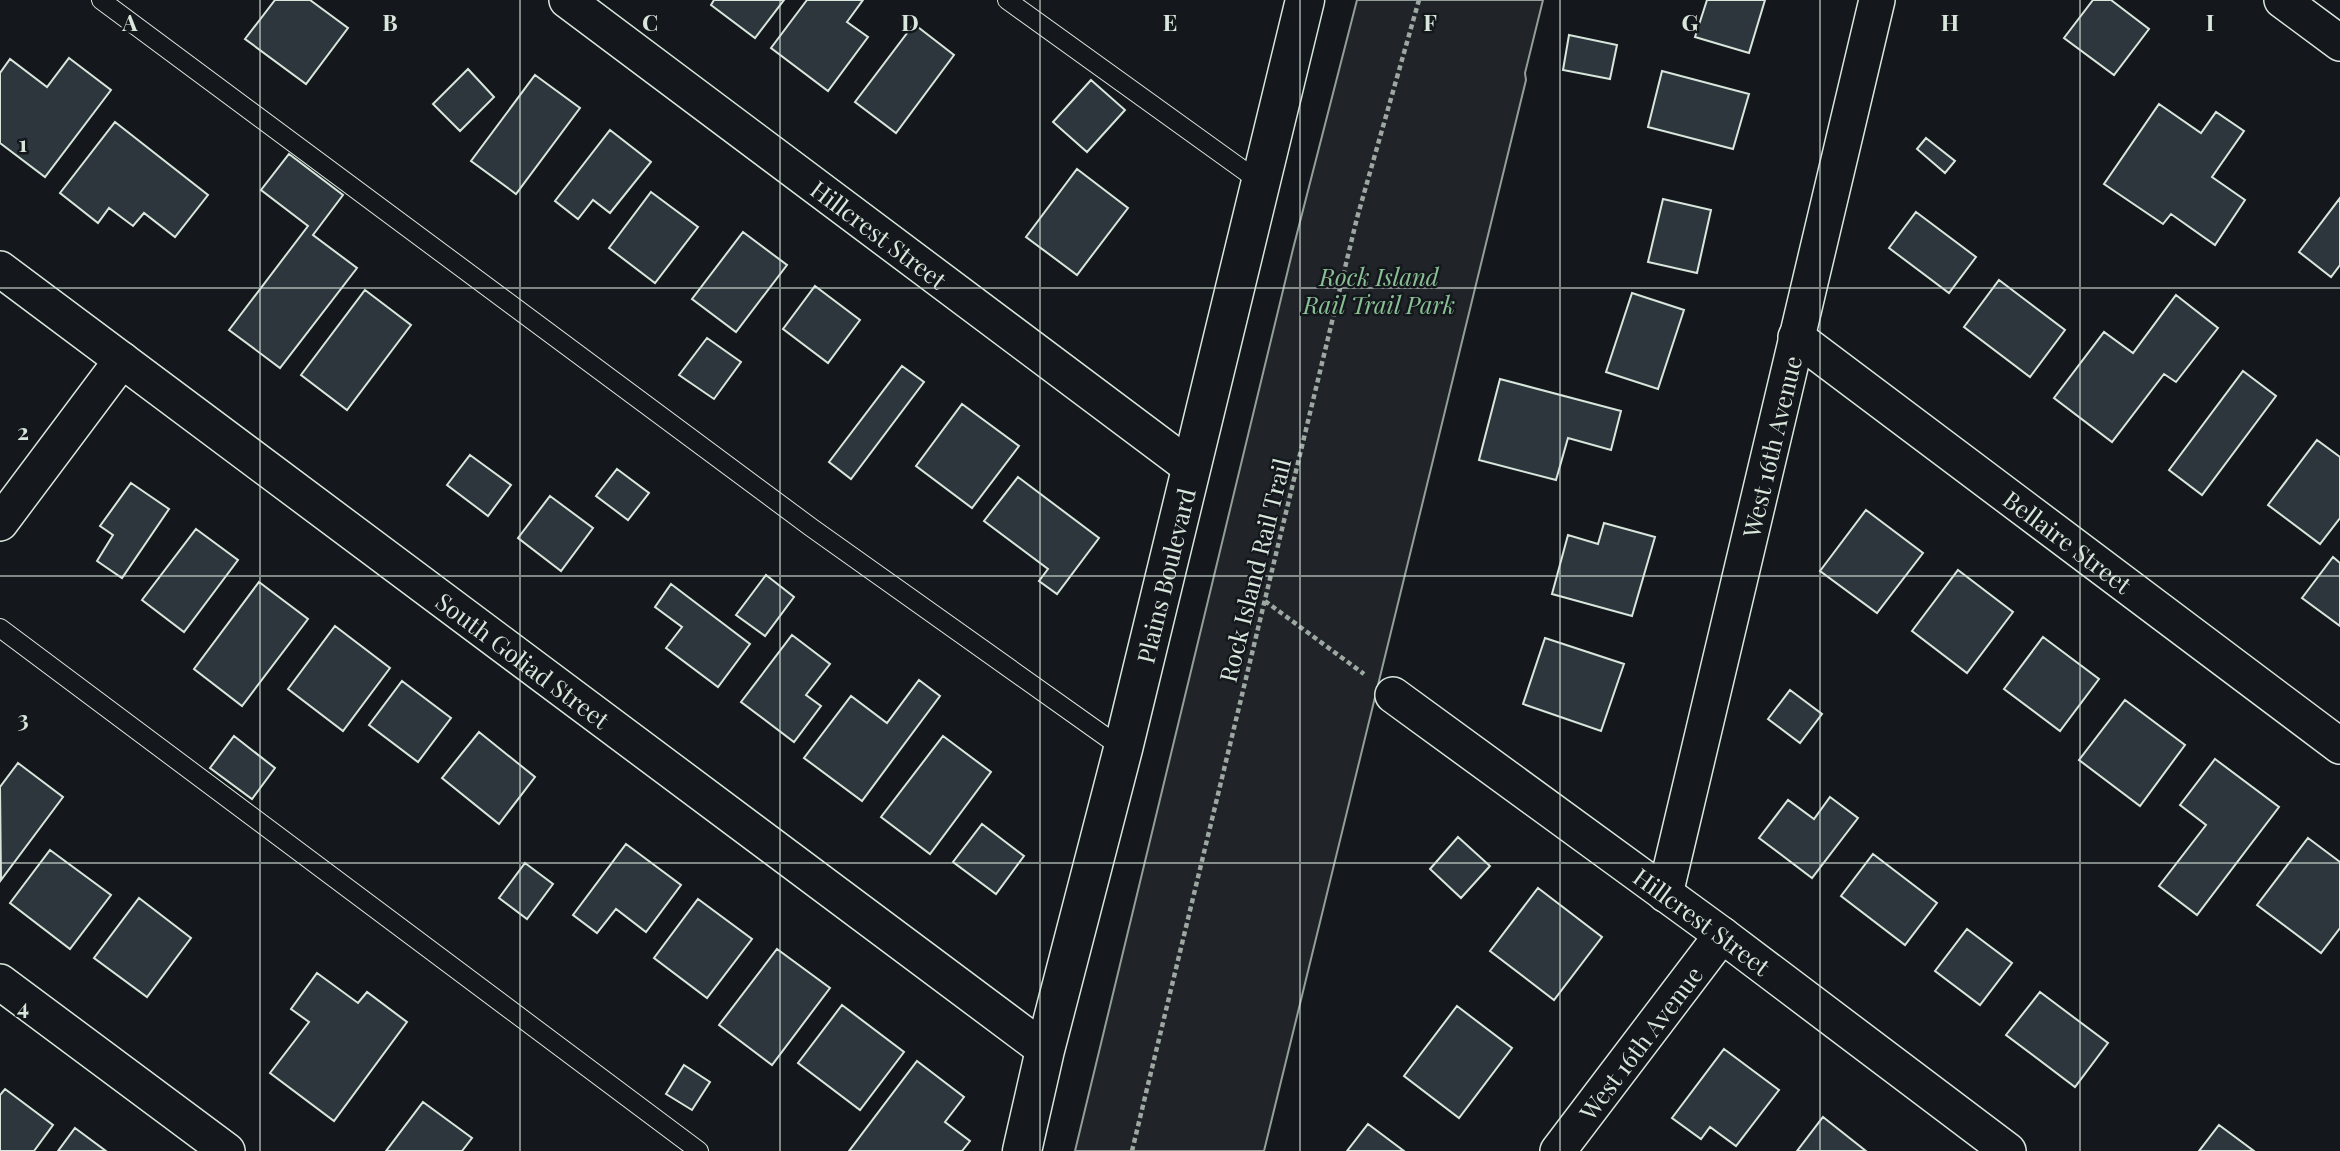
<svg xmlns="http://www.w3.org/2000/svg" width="2340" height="1151" font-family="'Playfair Display',serif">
	<rect width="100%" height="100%" fill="#14181c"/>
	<path fill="#202428" stroke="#939e99" stroke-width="2" d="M 1357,0 L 1543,0 L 1525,73 L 1526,80 L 1264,1151 L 1075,1151 L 1293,249 Z"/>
	<path fill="#2c363c" stroke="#d8e6dc" stroke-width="2" d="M 275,0 L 310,0 L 348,28 L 306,84 L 245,39 Z
		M 714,0 L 784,0 L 755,38 L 711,5 Z
		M 807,0 L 863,0 L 847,22 L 868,37 L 828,91 L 771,48 Z
		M 1707,0 L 1765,0 L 1749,53 L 1695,37 Z
		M 2093,0 L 2111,0 L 2149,29 L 2114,75 L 2064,38 Z
		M 914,24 L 954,55 L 896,133 L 855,102 Z
		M 1569,35 L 1617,45 L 1610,79 L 1563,70 Z
		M 69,58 L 111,90 L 45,177 L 0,143 L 0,73 L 10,59 L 47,87 Z
		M 468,69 L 494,97 L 460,131 L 433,104 Z
		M 1662,71 L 1749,94 L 1733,149 L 1648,127 Z
		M 535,75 L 580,108 L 516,194 L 471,161 Z
		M 1091,80 L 1125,110 L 1087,152 L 1053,122 Z
		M 2159,104 L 2201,133 L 2216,112 L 2244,131 L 2212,177 L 2245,200 L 2215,245 L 2171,214 L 2163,224 L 2104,184 Z
		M 115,122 L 208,195 L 175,237 L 144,213 L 133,226 L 109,208 L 98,223 L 60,193 Z
		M 610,130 L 651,162 L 610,213 L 593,200 L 578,219 L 555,201 Z
		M 1926,138 L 1955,161 L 1945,173 L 1917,149 Z
		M 289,154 L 343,195 L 313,235 L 357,268 L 280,368 L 229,330 L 308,226 L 261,190 Z
		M 1077,169 L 1128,208 L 1077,275 L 1026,237 Z
		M 651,192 L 698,227 L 655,283 L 609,248 Z
		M 2340,198 L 2340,265 L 2331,277 L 2299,252 Z
		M 1663,199 L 1711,210 L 1697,273 L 1648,262 Z
		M 1916,212 L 1976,257 L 1949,293 L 1889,248 Z
		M 743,232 L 787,265 L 736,332 L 692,299 Z
		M 1999,280 L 2065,330 L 2030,377 L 1964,327 Z
		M 815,286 L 860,320 L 828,363 L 783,329 Z
		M 365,290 L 411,325 L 347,410 L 301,375 Z
		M 1632,293 L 1684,310 L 1658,389 L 1606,372 Z
		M 2176,295 L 2218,328 L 2176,382 L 2164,374 L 2112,442 L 2054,398 L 2104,332 L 2133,353 Z
		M 707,338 L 741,362 L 714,399 L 679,375 Z
		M 902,366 L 924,382 L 851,479 L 829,462 Z
		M 2243,371 L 2276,396 L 2202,495 L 2169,470 Z
		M 1500,379 L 1621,411 L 1611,450 L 1568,438 L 1556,480 L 1479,460 Z
		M 962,404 L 1019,446 L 972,508 L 916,466 Z
		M 2317,440 L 2340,457 L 2340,518 L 2320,544 L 2268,505 Z
		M 470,455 L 511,485 L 488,516 L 447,485 Z
		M 617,469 L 649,493 L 628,520 L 596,496 Z
		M 1018,477 L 1099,538 L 1057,594 L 1039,581 L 1048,569 L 984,521 Z
		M 131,483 L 169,509 L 122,578 L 97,561 L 113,535 L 100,526 Z
		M 550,496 L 593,528 L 561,571 L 518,538 Z
		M 1866,510 L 1923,553 L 1877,613 L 1820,571 Z
		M 1604,523 L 1655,537 L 1632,616 L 1552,594 L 1568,535 L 1598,544 Z
		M 196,529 L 238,560 L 184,632 L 142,600 Z
		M 2333,557 L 2340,563 L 2340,626 L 2302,598 Z
		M 1958,570 L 2013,612 L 1967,673 L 1912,631 Z
		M 766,575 L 794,597 L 765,636 L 736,615 Z
		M 259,582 L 308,619 L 242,706 L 194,669 Z
		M 671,584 L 750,644 L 718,687 L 666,648 L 682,627 L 655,607 Z
		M 335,626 L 390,668 L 343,731 L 288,689 Z
		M 792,635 L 830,664 L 806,695 L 821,706 L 794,742 L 741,702 Z
		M 2043,637 L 2099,679 L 2060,731 L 2004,689 Z
		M 1545,638 L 1624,664 L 1601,731 L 1523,704 Z
		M 919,680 L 940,696 L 862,801 L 804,758 L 851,696 L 887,723 Z
		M 402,681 L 451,718 L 418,762 L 369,725 Z
		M 1790,690 L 1822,714 L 1800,743 L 1768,719 Z
		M 2125,700 L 2185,745 L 2140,806 L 2079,760 Z
		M 479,732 L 535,777 L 499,824 L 442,778 Z
		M 234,736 L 275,768 L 252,799 L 210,768 Z
		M 943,736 L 991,772 L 930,854 L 881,817 Z
		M 2215,759 L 2279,807 L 2197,915 L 2159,886 L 2206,825 L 2180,805 Z
		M 18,763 L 63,797 L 1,880 L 0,787 Z
		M 1830,797 L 1858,818 L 1812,878 L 1759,838 L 1788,800 L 1814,819 Z
		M 982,824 L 1024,856 L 996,894 L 953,862 Z
		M 1458,837 L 1490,866 L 1461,898 L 1430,869 Z
		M 2308,838 L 2340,862 L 2340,928 L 2321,953 L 2257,905 Z
		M 626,844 L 681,885 L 646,932 L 616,909 L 597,933 L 573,915 Z
		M 50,850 L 111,895 L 70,949 L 10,903 Z
		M 1873,854 L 1937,903 L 1905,945 L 1841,896 Z
		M 525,863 L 553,884 L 527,919 L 499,898 Z
		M 1538,888 L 1602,937 L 1554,1000 L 1490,951 Z
		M 139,898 L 191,938 L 147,997 L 94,958 Z
		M 698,899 L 752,939 L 707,998 L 654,958 Z
		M 1967,929 L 2012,963 L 1980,1005 L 1935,971 Z
		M 777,949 L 830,988 L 772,1065 L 719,1025 Z
		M 317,973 L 358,1003 L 367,992 L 407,1022 L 334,1121 L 270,1073 L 309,1022 L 291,1009 Z
		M 2040,992 L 2108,1043 L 2075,1087 L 2006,1035 Z
		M 842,1005 L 904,1052 L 860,1110 L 798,1063 Z
		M 1457,1006 L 1512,1048 L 1459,1118 L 1404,1076 Z
		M 1724,1049 L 1779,1090 L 1736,1146 L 1710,1127 L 1701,1139 L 1672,1118 Z
		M 917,1061 L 964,1097 L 945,1122 L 970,1141 L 962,1151 L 849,1151 Z
		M 684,1065 L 710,1082 L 692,1110 L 666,1094 Z
		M 5,1089 L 53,1125 L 34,1151 L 0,1151 L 0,1095 Z
		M 423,1102 L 472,1138 L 462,1151 L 386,1151 Z
		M 1823,1117 L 1866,1151 L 1797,1151 Z
		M 1368,1124 L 1404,1151 L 1347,1151 Z
		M 2219,1125 L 2254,1151 L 2199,1151 Z
		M 75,1128 L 106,1151 L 58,1151 Z"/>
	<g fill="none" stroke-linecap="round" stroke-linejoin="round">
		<g stroke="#d8e6dc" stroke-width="20">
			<path id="lane" d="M 101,0 L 812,528 L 1123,749
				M 1007,0 L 1260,182
				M 0,628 L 699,1151"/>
		</g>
		<g stroke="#d8e6dc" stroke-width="38">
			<g id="street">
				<path id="s1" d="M 567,0 L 1190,467"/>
				<path d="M 2282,0 L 2340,43"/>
				<path id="s2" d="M 0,269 L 1045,1050"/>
				<path id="s3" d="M 1796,337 L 2340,746"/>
				<path d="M 0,523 L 122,360"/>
				<path id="s4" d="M 1393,695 L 1722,935 L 2008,1151"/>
				<path id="s5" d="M 1665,894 L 1877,0"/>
				<path d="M 0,982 L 227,1151"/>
				<path id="s6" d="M 1558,1151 L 1722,935"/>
			</g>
		</g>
		<g stroke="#d8e6dc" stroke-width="41">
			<g id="secondary">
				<path id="s7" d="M 1022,1151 L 1045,1050 L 1123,749 L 1305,0"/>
			</g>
		</g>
		<path stroke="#9da8a2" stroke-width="4.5" stroke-dasharray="5 3.5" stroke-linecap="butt" d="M 1265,601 L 1364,674
			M 1132,1151 L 1357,218 L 1419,0"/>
		<use href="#lane" stroke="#14181c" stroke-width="18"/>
		<use href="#street" stroke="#14181c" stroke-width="35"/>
		<use href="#secondary" stroke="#14181c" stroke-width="38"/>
	</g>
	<path fill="none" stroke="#d8e6dc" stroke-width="2" stroke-opacity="0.55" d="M 260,0 L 260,1151M 520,0 L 520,1151M 780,0 L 780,1151M 1040,0 L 1040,1151M 1300,0 L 1300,1151M 1560,0 L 1560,1151M 1820,0 L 1820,1151M 2080,0 L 2080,1151M 0,288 L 2340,288M 0,576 L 2340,576M 0,863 L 2340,863"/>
	<g text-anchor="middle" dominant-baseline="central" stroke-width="5" stroke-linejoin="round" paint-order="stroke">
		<g font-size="24" fill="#d8e6dc" stroke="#14181c">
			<text stroke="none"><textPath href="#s1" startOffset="390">Hillcrest Street</textPath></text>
			<text stroke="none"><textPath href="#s5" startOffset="460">West 16th Avenue</textPath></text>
			<text stroke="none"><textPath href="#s3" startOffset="340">Bellaire Street</textPath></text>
			<text transform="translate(1254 570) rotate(-76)">Rock Island Rail Trail</text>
			<text stroke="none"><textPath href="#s7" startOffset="593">Plains Boulevard</textPath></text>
			<text stroke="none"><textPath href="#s2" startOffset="653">South Goliad Street</textPath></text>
			<text stroke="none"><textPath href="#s4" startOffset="383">Hillcrest Street</textPath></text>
			<text stroke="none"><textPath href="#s6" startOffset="136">West 16th Avenue</textPath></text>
		</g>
		<g font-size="24" font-style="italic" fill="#8ac095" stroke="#14181c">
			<text x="1379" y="276">Rock Island<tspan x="1379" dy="28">Rail Trail Park</tspan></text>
		</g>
	</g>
	<g font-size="23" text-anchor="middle" font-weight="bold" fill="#d8e6dc" stroke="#14181c" stroke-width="5" stroke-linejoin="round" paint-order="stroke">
		<text x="130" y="31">A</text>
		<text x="390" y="31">B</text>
		<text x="650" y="31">C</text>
		<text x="910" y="31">D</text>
		<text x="1170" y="31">E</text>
		<text x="1430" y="31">F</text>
		<text x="1690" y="31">G</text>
		<text x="1950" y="31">H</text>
		<text x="2210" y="31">I</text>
		<text x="23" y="152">1</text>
		<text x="23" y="440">2</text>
		<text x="23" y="727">3</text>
		<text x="23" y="1015">4</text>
	</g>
</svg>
